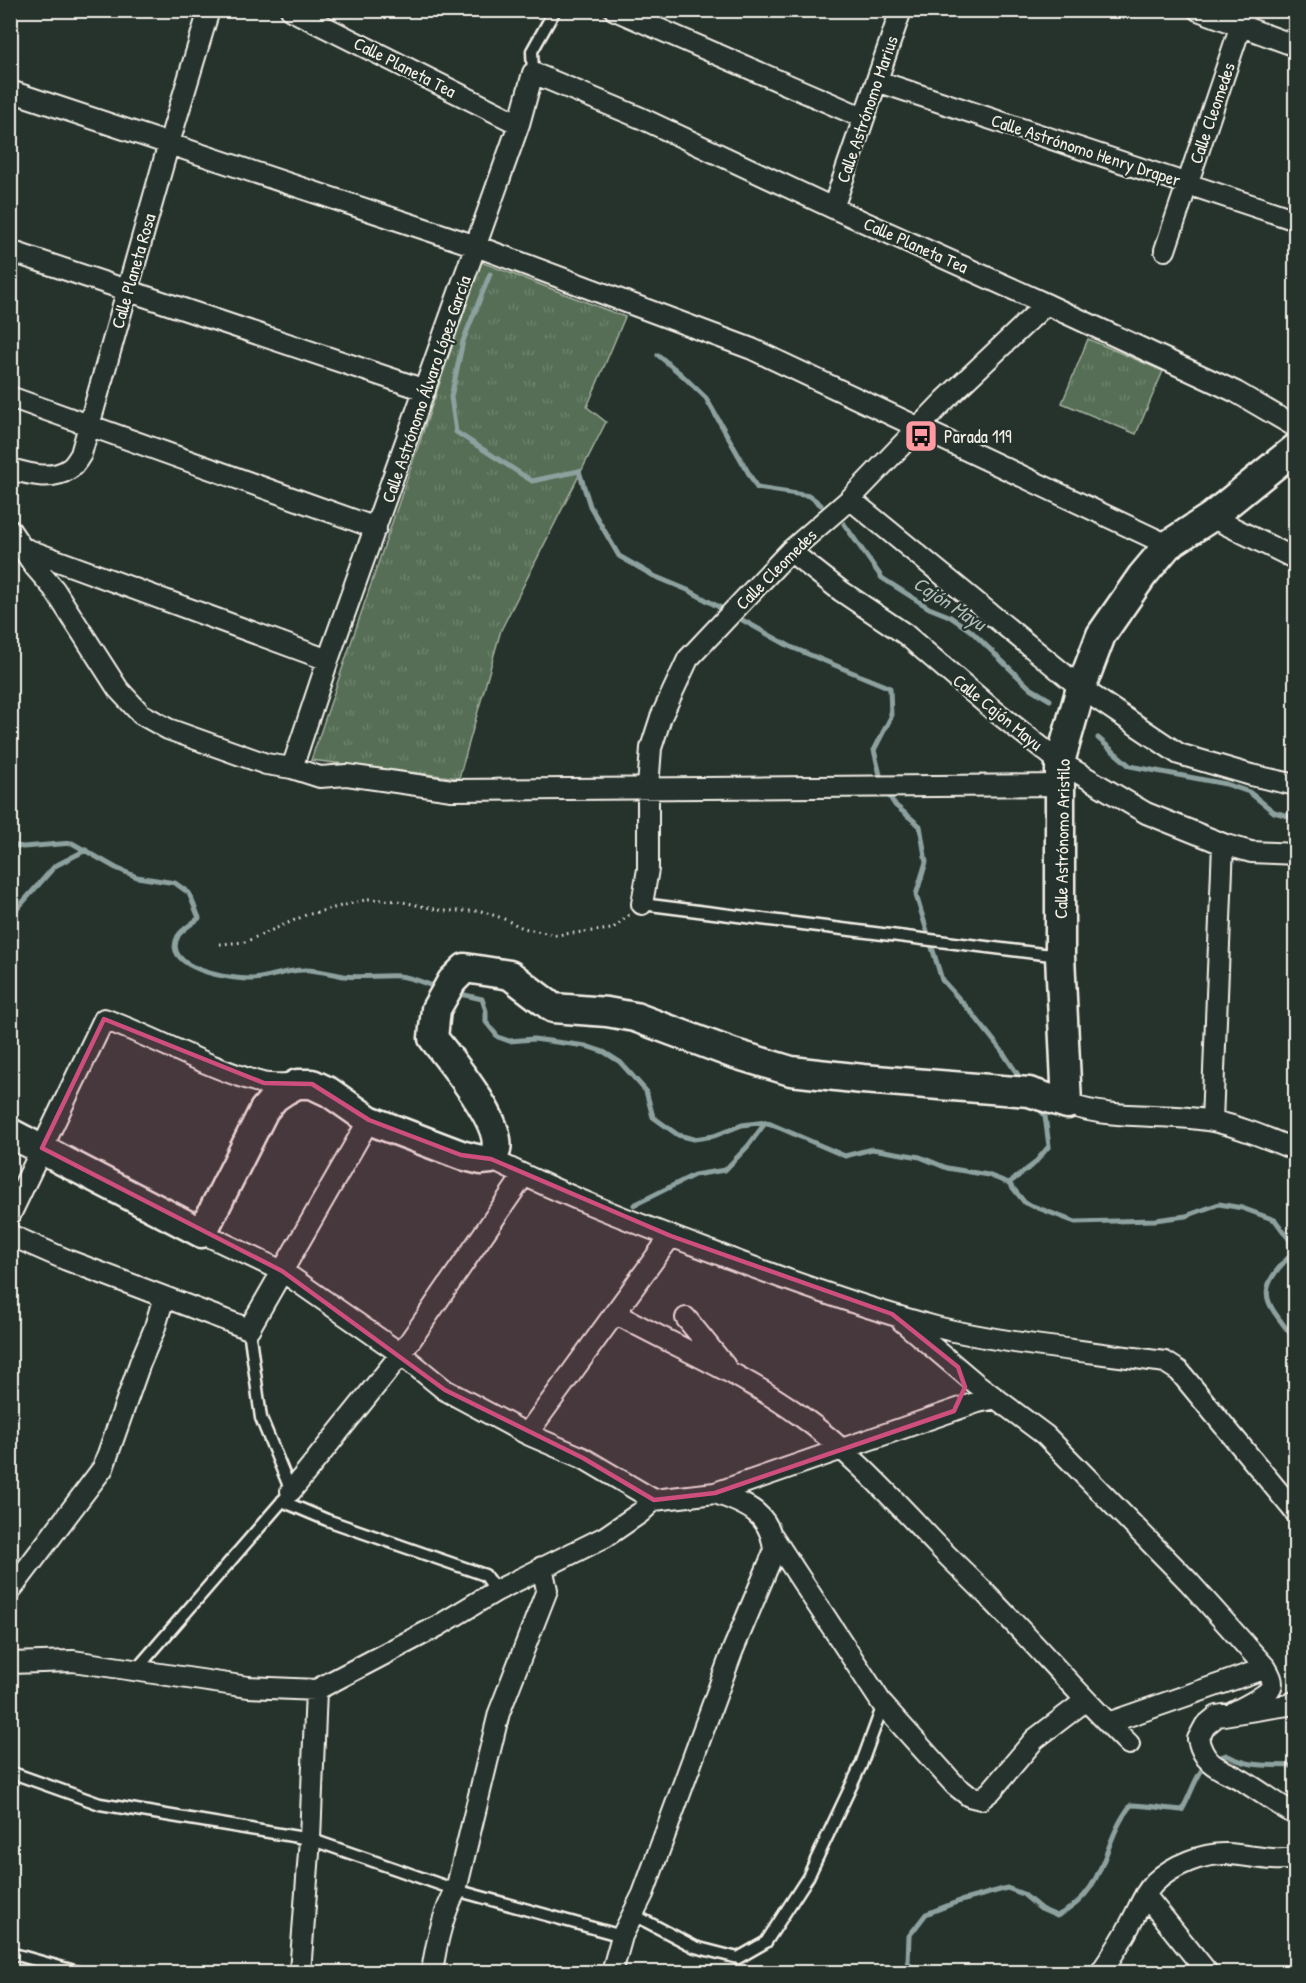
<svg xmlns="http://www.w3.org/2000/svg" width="1306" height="1983" font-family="'Patrick Hand',sans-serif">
	<defs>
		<pattern id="grass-tufts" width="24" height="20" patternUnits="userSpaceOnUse" patternTransform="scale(1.5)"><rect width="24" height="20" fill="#556e55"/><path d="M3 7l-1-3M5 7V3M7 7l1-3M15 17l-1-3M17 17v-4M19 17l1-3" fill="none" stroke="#6e836d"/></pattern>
	</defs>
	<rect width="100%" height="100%" fill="#26332d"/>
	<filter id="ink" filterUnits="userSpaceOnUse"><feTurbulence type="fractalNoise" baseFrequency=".0167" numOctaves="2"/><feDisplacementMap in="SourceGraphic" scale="12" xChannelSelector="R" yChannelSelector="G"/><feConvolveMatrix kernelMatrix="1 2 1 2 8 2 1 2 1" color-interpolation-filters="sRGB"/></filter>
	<g filter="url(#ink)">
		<path fill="url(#grass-tufts)" stroke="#a4b09e" stroke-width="1.5" d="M 481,262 L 625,317 L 587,407 L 606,422 L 501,630 L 459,778 L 311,760 Z
			M 1088,339 L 1163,371 L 1136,434 L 1062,403 Z"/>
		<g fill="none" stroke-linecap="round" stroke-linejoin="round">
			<path stroke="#8da19f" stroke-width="5" d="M 490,274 L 463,341 L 451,397 L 456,432 L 532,481 L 579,471 L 590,506 L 619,556 L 654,576 L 690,591 L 791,647 L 890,688 L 891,717 L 874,750 L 882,783
				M 658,355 L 682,375 L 706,398 L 757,488 L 810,496 L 821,505
				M 844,524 L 882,578 L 929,608 L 949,616 L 971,631 L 1030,688 L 1050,700
				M 1098,738 L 1130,766 L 1226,784 L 1249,792 L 1274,812 L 1292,817 L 1296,815
				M 886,791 L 895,805 L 920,826 L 926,862 L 916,895 L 942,980 L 972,1013 L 1002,1051 L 1022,1081
				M 10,845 L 23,847 L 72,843 L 116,868 L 137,877 L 175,883 L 189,893 L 199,918 C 193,923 181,930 178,936 C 160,969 233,980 253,979 C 270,978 286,970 303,970 C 316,969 331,974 344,976 C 362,978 381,975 399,976 C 412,977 426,984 439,988
				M 10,913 L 16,910 L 55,866 L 86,850
				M 456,993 L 482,999 L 486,1011 L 486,1022 L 498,1037 L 509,1041 L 534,1039 L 586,1046 L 604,1052 L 620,1062 L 646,1091 L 653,1117 L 678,1135 L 694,1139 L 714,1136 L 742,1125 L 766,1122 L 845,1156 L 872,1149 L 920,1157 L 947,1168 L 988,1175 L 1009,1183 L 1025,1203 L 1075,1222 L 1155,1220 L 1186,1216 L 1219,1204 L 1242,1208 L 1275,1220 L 1289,1239 L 1292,1254 C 1251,1294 1267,1302 1296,1341
				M 1009,1183 L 1034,1164 L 1049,1146 L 1045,1116 L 1038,1107
				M 634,1205 L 694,1175 L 725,1170 L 748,1146 L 766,1122
				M 1215,1759 L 1226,1755 C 1254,1769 1266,1764 1296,1766
				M 915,1972 L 908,1962 L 909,1936 L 926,1914 L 957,1902 L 1007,1888 L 1023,1894 L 1041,1909 L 1057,1916 C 1109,1890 1100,1844 1131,1805 C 1149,1805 1164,1809 1182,1810 C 1191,1795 1195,1776 1207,1763"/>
			<g stroke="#f4f1e8" stroke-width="15">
				<path id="lane" d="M 533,73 L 532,51 L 555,10
					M 642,904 L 1059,956
					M 282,1501 L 327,1520 L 485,1575 L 496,1591
					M 135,1671 L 291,1491 L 261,1418 L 249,1329
					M 10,1772 L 100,1804 L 310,1839 L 456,1890 L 622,1936
					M 632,1914 L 695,1947 L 738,1958 L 766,1942 L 808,1877 L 861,1765 L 883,1705
					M 10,1953 L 78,1972"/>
			</g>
			<g stroke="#f4f1e8" stroke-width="24">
				<path id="street" d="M 291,10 L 519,124
					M 615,10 L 864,118
					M 1198,10 L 1296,46
					M 877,81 L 1296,220
					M 10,91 L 476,246 L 752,349 L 1168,545
					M 833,208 L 901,10
					M 1165,250 L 1246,10
					M 10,251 L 425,390
					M 10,397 L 376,528
					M 10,469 C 29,474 51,481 69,469 C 74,466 78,459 81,454 L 169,143 L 209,10
					M 850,499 L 1081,688 L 1179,754 L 1251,775 L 1296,785
					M 1211,517 L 1296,559
					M 10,530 L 35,567 L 54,589 L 118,689 L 141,714 L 168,729 L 266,764 L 292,768 L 320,777 L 347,775 L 452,790 L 1060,785
					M 23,548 L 328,660
					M 790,551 L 841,591 L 905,634 L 991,708 L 1060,762 L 1146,813 L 1223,844 L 1251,852 L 1296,854
					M 292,768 L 328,660 L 519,124 L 533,73 L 641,118 L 833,208 L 1046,304 L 1236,392 L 1296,427
					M 642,904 L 648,869 L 648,787 L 651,748 L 661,717 L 688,659 L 790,551 L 850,499 L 945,400 L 1046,304
					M 1067,1104 C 1114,1121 1165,1112 1213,1121 C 1241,1127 1269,1139 1296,1150
					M 1212,1121 L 1223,844
					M 491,1159 C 562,1195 638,1224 713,1252 C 786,1280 860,1307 936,1327 C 1011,1345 1089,1351 1165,1362 L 1179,1371 L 1296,1513
					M 10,1215 L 104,1019 C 157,1038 207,1068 262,1083 C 272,1085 284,1084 295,1084
					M 202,1233 L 282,1271 L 401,1354 L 445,1390 L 527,1434 L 583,1458 L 654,1500 L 715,1493 L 978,1402 L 996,1398
					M 10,1235 L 67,1260 L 249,1329 L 369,1120
					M 615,1313 C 676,1347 741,1373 798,1414 C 850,1451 893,1499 936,1544 C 953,1562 971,1578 988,1596 C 1036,1645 1080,1696 1129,1744
					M 686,1318 L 725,1366
					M 902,1321 L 974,1382 L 1045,1435 L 1189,1582 L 1266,1668 C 1269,1673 1274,1681 1271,1687 C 1267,1696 1243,1707 1234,1712
					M 527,1434 L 671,1236
					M 291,1491 L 401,1354 L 524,1175
					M 773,1537 L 883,1705 L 955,1785 L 969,1796 L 981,1799 L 991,1791 L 1035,1739 L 1085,1701
					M 10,1591 L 103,1468 L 140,1363 L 154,1330 L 164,1297
					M 10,1663 L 73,1661 L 248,1687 L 316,1690 L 438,1626 L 496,1591 L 605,1537 L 640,1513 L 654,1500
					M 1296,1701 L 1288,1705 L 1217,1716 L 1205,1726 L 1198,1739 C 1206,1771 1225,1768 1248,1784 C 1264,1794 1279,1805 1296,1815
					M 1108,1723 L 1266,1668
					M 1145,1895 L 1207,1972
					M 300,1972 L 310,1839 L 316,1690
					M 432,1972 C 436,1944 442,1915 456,1890 L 499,1713 L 547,1590 L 542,1567
					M 612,1972 L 622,1936 L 643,1894 L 732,1652 L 774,1552 C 772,1514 747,1504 715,1493
					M 1101,1972 C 1112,1956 1123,1939 1132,1921 C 1139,1908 1144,1893 1155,1882 C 1173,1865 1203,1853 1227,1854 C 1252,1855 1269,1862 1296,1858"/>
			</g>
			<g stroke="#f4f1e8" stroke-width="33">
				<path id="secondary" d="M 10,1133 L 202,1233 L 264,1110 L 275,1097 L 284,1091 L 297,1084 L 312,1084 L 329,1092 L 369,1120 L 461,1155 L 481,1160 L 491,1159 C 493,1156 495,1153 496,1150 C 503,1123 450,1060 433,1038 L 436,1009 L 452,981 L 465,968 L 510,975 L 553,1008 L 607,1012 L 635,1017 L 732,1053 L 791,1071 L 863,1079 L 1029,1092 L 1067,1104 L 1060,956 L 1060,762 L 1081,688 L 1101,635 L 1142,576 L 1168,545 L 1211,517 L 1296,448"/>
			</g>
			<path stroke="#f4f1e8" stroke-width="3" stroke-dasharray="1.5 4.5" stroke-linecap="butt" d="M 220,944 L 245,942 L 306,915 L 369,899 L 398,901 L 444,911 L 481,911 L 502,918 L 523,928 L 555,935 L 612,929 L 629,915"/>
			<use href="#lane" stroke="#26332d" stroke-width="10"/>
			<use href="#street" stroke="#26332d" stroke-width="20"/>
			<use href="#secondary" stroke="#26332d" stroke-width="28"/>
		</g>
	</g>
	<path fill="#ce4e7e" fill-opacity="0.2" stroke="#ce4e7e" stroke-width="4.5" stroke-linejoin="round" d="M 104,1019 L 264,1083 L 312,1084 L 369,1120 L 461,1155 L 491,1159 L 671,1236 L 892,1314 L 958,1367 L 965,1387 L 954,1411 L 715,1493 L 654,1500 L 583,1458 L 445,1390 L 282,1271 L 42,1148 Z"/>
	<defs>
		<g id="bus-square" transform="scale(1.725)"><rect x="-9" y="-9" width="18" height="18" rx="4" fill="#ff9aa2" stroke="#26332d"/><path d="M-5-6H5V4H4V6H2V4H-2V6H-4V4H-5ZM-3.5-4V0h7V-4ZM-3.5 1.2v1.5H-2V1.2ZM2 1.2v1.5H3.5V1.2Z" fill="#111"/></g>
	</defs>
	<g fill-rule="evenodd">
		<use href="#bus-square" x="921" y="436"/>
	</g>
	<g text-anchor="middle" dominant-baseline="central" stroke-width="4.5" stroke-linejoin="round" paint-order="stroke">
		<g font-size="18" fill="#f4f1e8" stroke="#26332d">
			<text transform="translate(405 67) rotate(27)">Calle Planeta Tea</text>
			<text transform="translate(867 109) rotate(-71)">Calle Astrónomo Marius</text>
			<text transform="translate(1212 113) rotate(-71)">Calle Cleomedes</text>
			<text transform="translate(1086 150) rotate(18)">Calle Astrónomo Henry Draper</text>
			<text transform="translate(916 245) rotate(24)">Calle Planeta Tea</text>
			<text transform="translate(133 271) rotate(-74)">Calle Planeta Rosa</text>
			<text transform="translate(426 389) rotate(-71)">Calle Astrónomo Álvaro López García</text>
			<text transform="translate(776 569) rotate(-45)">Calle Cleomedes</text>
			<text transform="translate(998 712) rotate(39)">Calle Cajón Mayu</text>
			<text transform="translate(1062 839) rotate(-89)">Calle Astrónomo Aristilo</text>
		</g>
		<g font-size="18" fill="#f4f1e8" stroke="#26332d" text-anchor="start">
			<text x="944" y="436">Parada 119</text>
		</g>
		<g font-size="20" font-style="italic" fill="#b0bcb8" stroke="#26332d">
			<text transform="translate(950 603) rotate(33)">Cajón Mayu</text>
		</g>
	</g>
	<rect width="1306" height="1983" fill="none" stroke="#26332d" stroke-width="36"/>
	<rect x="18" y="18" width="1270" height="1947" fill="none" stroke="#f4f1e8" stroke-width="2" filter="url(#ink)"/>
</svg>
